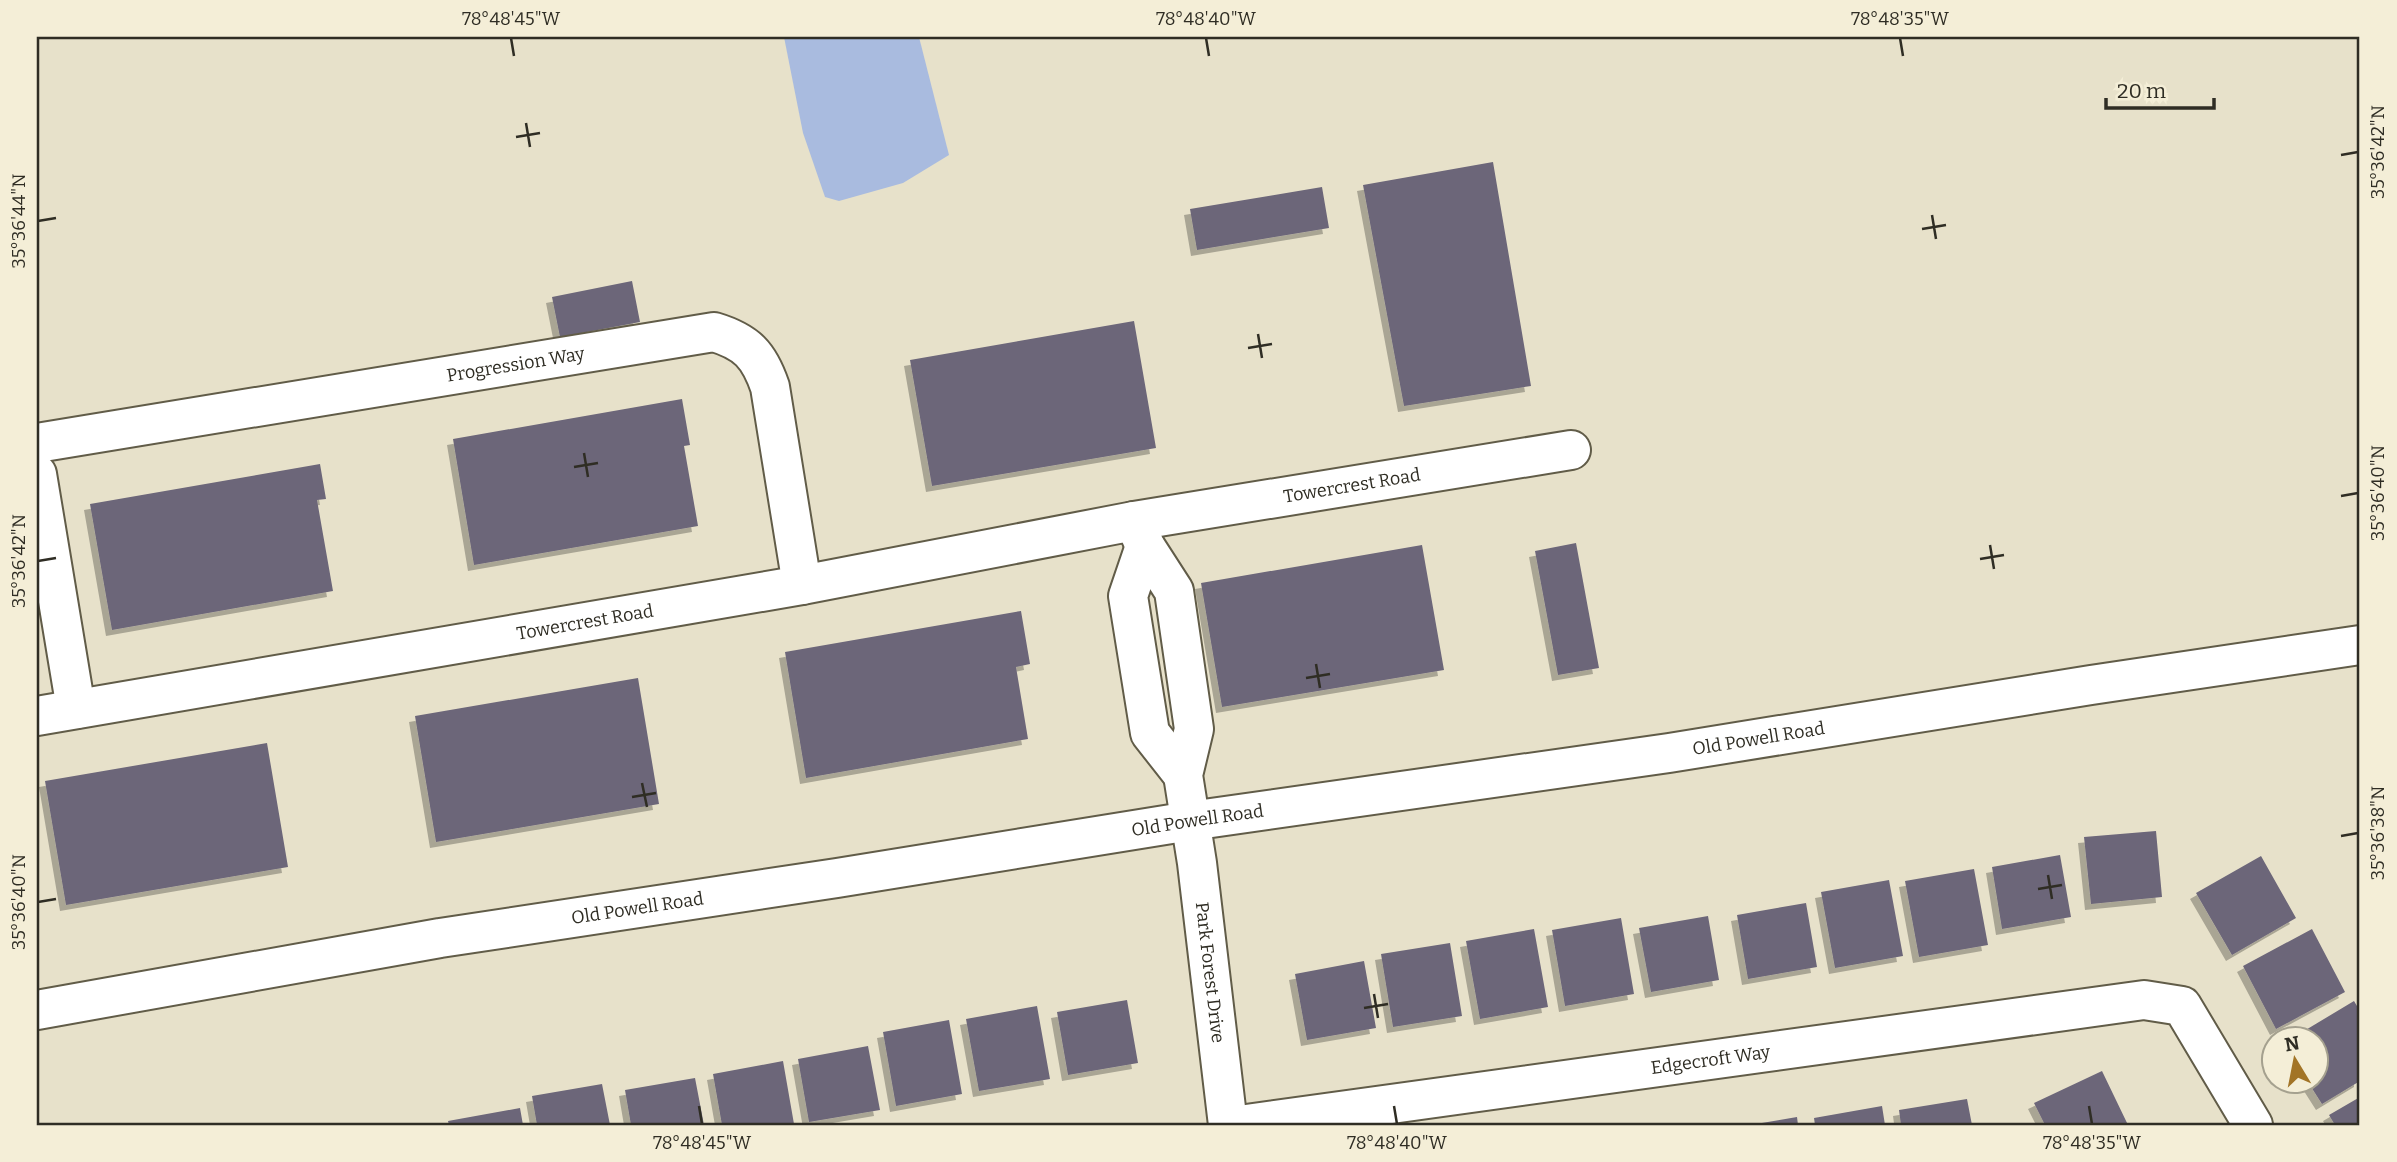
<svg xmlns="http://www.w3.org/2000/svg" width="2397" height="1162" font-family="Bitter,serif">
	<defs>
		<filter id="shadow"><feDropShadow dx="-6" dy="6" stdDeviation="0" flood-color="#0004"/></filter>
	</defs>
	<rect width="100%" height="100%" fill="#e7e1ca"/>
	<path fill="#a9bbdf" d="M 784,37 L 919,37 L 949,155 L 903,183 L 839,201 L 825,197 L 803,133 Z"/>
	<path fill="#6c6679" filter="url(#shadow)" d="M 1493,162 L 1531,386 L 1404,406 L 1363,185 Z
		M 1322,187 L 1329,228 L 1197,250 L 1190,209 Z
		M 632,281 L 640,322 L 560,337 L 552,297 Z
		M 1134,321 L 1156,448 L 932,486 L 910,360 Z
		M 682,399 L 690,445 L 684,446 L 698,526 L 474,565 L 453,439 Z
		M 320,464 L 326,499 L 317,500 L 333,591 L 112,630 L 90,504 Z
		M 1576,543 L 1599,668 L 1558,675 L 1535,551 Z
		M 1422,545 L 1444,670 L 1222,707 L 1201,583 Z
		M 1021,611 L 1030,664 L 1016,667 L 1028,739 L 806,778 L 785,652 Z
		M 638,678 L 659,804 L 436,842 L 415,716 Z
		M 267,743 L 288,867 L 66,905 L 45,781 Z
		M 2156,831 L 2162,897 L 2091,904 L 2084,837 Z
		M 2060,855 L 2071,917 L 2002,929 L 1992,867 Z
		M 2261,856 L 2296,918 L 2232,955 L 2196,893 Z
		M 1974,869 L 1988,945 L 1919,957 L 1905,881 Z
		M 1889,880 L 1903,956 L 1835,968 L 1821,892 Z
		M 1806,903 L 1817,967 L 1748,979 L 1737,915 Z
		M 1708,916 L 1719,980 L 1651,992 L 1639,928 Z
		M 1621,918 L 1634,994 L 1565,1006 L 1552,930 Z
		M 1534,929 L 1548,1007 L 1480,1019 L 1466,941 Z
		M 2312,929 L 2345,992 L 2276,1029 L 2243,966 Z
		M 1450,943 L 1462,1016 L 1393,1027 L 1381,954 Z
		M 1364,961 L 1376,1028 L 1307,1040 L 1295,974 Z
		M 1127,1000 L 1138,1063 L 1068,1075 L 1057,1012 Z
		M 2354,1001 L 2360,1011 L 2360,1081 L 2322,1104 L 2308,1082 L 2316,1082 L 2316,1040 L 2289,1040 Z
		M 1037,1006 L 1050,1079 L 979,1091 L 966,1019 Z
		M 949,1020 L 962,1094 L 896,1106 L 883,1032 Z
		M 868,1046 L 880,1110 L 809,1122 L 798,1059 Z
		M 783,1061 L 794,1124 L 722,1125 L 713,1074 Z
		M 2102,1071 L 2128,1125 L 2045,1125 L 2034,1103 Z
		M 695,1078 L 704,1125 L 631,1125 L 625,1090 Z
		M 602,1084 L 610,1125 L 537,1125 L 532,1096 Z
		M 2360,1097 L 2360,1125 L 2335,1125 L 2329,1115 Z
		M 1967,1099 L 1972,1125 L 1901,1125 L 1899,1110 Z
		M 1882,1106 L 1885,1125 L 1815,1125 L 1814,1118 Z
		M 520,1108 L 523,1125 L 449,1125 L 448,1121 Z
		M 1797,1117 L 1798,1125 L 1756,1125 L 1756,1124 Z"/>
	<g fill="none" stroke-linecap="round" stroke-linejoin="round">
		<g stroke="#615c48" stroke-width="42">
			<g id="minor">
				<path id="s1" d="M 37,443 L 714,332 C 747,342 759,355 770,387 L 802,585"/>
				<path d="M 37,474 L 76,709"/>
				<path id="s2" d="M 1134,521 L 1145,546 L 1174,591 L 1194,729 L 1183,775 L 1197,863 L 1228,1125"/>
				<path d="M 1145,546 L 1128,596 L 1150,733 L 1183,775"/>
				<path id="s3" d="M 37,716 L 802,585 L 1134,521 L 1571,450"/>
				<path id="s4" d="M 37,1010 L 440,938 L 837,878 L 1190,821 L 1669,753 L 2091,685 L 2360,645"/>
				<path id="s5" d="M 1239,1125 L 2144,1000 L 2182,1006 L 2253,1125"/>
			</g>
		</g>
		<use href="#minor" stroke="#fff" stroke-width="38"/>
	</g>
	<path fill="none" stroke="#2f2d24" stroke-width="2.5" d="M 511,38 L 514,56M 1206,38 L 1209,56M 1900,38 L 1903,56M 526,123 L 530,147M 516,137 L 540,133M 2341,155 L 2358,152M 1932,215 L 1936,239M 38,221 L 56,218M 1922,229 L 1946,225M 1258,334 L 1262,358M 1248,348 L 1272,344M 584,453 L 588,477M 574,467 L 598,463M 2341,496 L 2358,493M 1990,545 L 1994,569M 1980,559 L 2004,555M 38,561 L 56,558M 1316,664 L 1320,688M 1306,678 L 1330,674M 642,783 L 647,807M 632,797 L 656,793M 2341,836 L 2358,833M 2048,875 L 2052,899M 2038,889 L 2062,885M 38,902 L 56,899M 1374,994 L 1378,1018M 1364,1008 L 1388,1004M 699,1106 L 702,1124M 1394,1106 L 1397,1124M 2089,1106 L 2092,1124"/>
	<g text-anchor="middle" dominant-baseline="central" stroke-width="7" stroke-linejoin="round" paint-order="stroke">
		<g font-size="18" fill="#2f2d24" stroke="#f4eed7">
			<text stroke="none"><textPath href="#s1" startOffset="485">Progression Way</textPath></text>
			<text stroke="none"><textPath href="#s3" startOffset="1335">Towercrest Road</textPath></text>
			<text stroke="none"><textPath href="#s3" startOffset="556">Towercrest Road</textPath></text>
			<text stroke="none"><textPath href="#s4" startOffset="1743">Old Powell Road</textPath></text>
			<text stroke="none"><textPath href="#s4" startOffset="1176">Old Powell Road</textPath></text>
			<text stroke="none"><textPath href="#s4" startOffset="609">Old Powell Road</textPath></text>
			<text stroke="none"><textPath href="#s2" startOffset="467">Park Forest Drive</textPath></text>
			<text stroke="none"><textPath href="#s5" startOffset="476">Edgecroft Way</textPath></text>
		</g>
	</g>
	<rect width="2397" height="1162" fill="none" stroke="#f4eed7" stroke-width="77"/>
	<g transform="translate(2295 1060) rotate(350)"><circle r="33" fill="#f4eed7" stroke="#a5a18f" stroke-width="2"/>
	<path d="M0-5L12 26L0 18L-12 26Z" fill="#a27426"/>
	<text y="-10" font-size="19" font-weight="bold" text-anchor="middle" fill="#2f2d24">N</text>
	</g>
	<path d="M2106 98v10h108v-10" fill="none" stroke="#2f2d24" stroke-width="3.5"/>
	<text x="2117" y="98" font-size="21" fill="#2f2d24" stroke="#f4eed7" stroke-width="5" paint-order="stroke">20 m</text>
	<rect x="38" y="38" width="2320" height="1086" fill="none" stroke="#2f2d24" stroke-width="2.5"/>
	<g font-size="18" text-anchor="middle" fill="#2f2d24">
		<text x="511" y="25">78°48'45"W</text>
		<text x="1206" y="25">78°48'40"W</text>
		<text x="1900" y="25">78°48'35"W</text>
		<text transform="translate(2378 152) rotate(-90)" y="6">35°36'42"N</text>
		<text transform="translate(19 221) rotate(-90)" y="6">35°36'44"N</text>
		<text transform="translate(2378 493) rotate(-90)" y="6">35°36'40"N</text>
		<text transform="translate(19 561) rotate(-90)" y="6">35°36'42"N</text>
		<text transform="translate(2378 833) rotate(-90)" y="6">35°36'38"N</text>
		<text transform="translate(19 902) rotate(-90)" y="6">35°36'40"N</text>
		<text x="702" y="1149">78°48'45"W</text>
		<text x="1397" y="1149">78°48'40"W</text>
		<text x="2092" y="1149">78°48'35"W</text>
	</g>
</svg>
